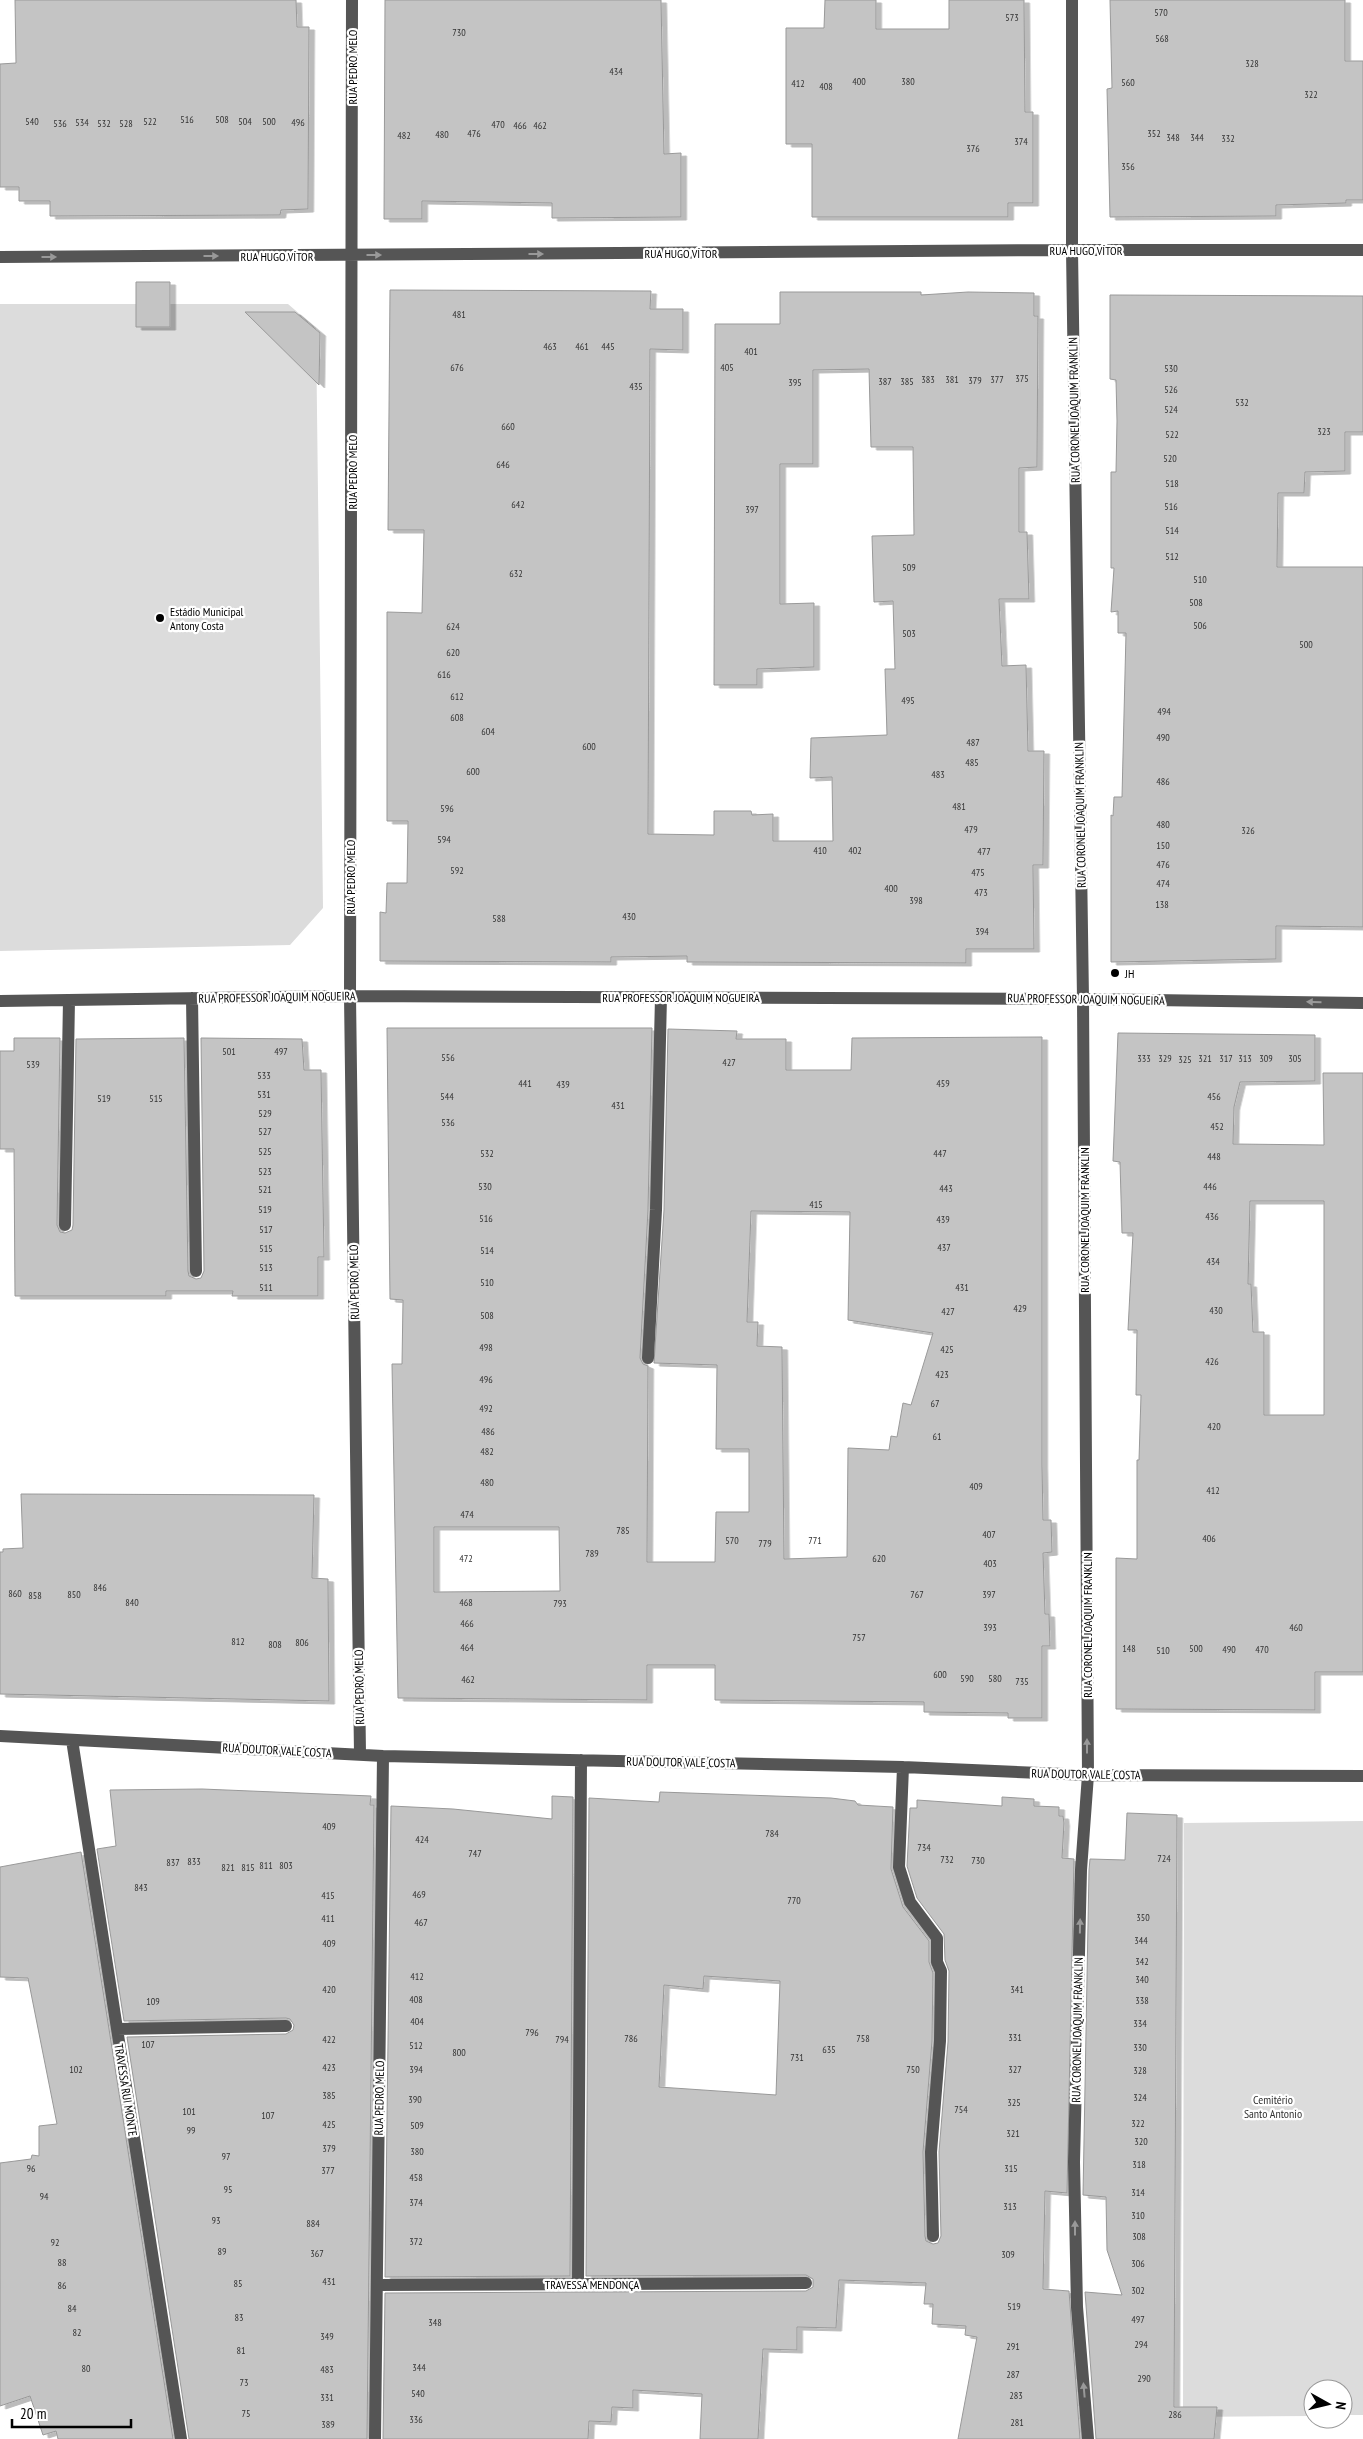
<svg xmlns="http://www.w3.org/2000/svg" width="1363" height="2439" font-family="'PT Sans Narrow',sans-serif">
	<defs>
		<filter id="shadow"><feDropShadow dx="5.5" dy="3" stdDeviation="0" flood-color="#0004"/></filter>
	</defs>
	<rect width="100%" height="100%" fill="#fff"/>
	<path fill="#dcdcdc" d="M 0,304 L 288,304 L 316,328 L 323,908 L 290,945 L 0,951 Z
		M 1363,1821 L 1363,2415 L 1343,2415 L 1343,2389 L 1313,2389 L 1313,2416 L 1183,2417 L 1184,1823 Z"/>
	<path fill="#c4c4c4" stroke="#999" fill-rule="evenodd" filter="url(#shadow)" d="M 15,0 L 296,0 L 297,27 L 309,27 L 308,209 L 281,210 L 280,215 L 50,216 L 50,201 L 19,201 L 19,187 L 0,187 L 0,64 L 16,63 Z
		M 385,0 L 661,0 L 664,154 L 681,153 L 681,217 L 552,218 L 552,203 L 422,201 L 422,219 L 384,219 Z
		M 825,0 L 876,0 L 876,29 L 949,29 L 949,0 L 1024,0 L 1025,112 L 1033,112 L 1033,203 L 1008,203 L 1008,217 L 812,217 L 812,144 L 786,144 L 786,28 L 824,28 Z
		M 1110,0 L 1345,0 L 1345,61 L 1363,61 L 1363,200 L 1346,200 L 1346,203 L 1276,205 L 1276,216 L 1110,217 L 1107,89 L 1112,88 Z
		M 136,282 L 170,282 L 170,327 L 136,327 Z
		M 390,290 L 651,291 L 650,309 L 683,309 L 683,350 L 650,349 L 648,834 L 714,835 L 714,811 L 751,811 L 752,815 L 773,814 L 773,841 L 833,841 L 832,777 L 810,778 L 811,738 L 887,735 L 885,669 L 895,669 L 893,601 L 874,602 L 872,536 L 914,535 L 913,447 L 871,447 L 869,369 L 813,370 L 813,464 L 780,464 L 780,604 L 814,603 L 814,667 L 757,669 L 757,685 L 714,685 L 715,324 L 780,324 L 780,292 L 921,292 L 921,295 L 968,292 L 1034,293 L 1034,316 L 1038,316 L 1037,467 L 1019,468 L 1019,532 L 1027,532 L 1029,599 L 999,599 L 1002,666 L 1026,665 L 1028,751 L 1044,751 L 1043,865 L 1033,865 L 1034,949 L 966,949 L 966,963 L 687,962 L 687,956 L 611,957 L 611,962 L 380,961 L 380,912 L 386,913 L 387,883 L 407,883 L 408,821 L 387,821 L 387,612 L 422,613 L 424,530 L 388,530 Z
		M 1110,295 L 1363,296 L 1363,432 L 1345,432 L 1345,471 L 1305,472 L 1304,493 L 1278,493 L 1277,567 L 1363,567 L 1363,927 L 1276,926 L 1276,959 L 1111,962 L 1111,815 L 1113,816 L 1114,797 L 1122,797 L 1126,633 L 1118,633 L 1118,611 L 1111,612 L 1114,568 L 1111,568 L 1111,472 L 1116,472 L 1117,421 L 1116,380 L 1110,379 Z
		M 245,312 L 295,312 L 320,333 L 319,385 Z
		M 387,1028 L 652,1028 L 648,1210 L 640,1358 L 643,1364 L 648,1366 L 647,1562 L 715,1562 L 716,1512 L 749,1512 L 749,1449 L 716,1449 L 717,1365 L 654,1363 L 664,1210 L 668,1029 L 737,1031 L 736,1039 L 786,1039 L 786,1070 L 851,1070 L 852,1038 L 1042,1037 L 1042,1465 L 1043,1520 L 1051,1520 L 1052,1552 L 1043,1553 L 1045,1614 L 1049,1614 L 1050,1646 L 1042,1646 L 1042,1718 L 1008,1718 L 1008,1713 L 924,1712 L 924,1702 L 715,1700 L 715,1665 L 647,1665 L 647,1700 L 398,1698 L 392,1364 L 402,1364 L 403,1300 L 390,1299 ZM 751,1211 L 850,1212 L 848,1320 L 933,1333 L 911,1405 L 903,1403 L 897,1437 L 891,1436 L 889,1450 L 848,1448 L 847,1557 L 784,1559 L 782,1347 L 757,1346 L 758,1322 L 747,1322 ZM 434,1527 L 559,1527 L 560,1591 L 434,1592 Z
		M 1118,1033 L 1315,1035 L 1315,1081 L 1240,1082 L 1234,1107 L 1233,1144 L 1324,1145 L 1323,1073 L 1363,1073 L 1363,1672 L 1315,1672 L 1315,1710 L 1116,1709 L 1116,1558 L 1137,1559 L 1137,1460 L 1139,1460 L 1141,1395 L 1136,1395 L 1137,1330 L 1128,1330 L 1133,1233 L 1122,1233 L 1120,1162 L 1113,1161 ZM 1250,1201 L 1324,1201 L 1324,1415 L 1264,1415 L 1264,1332 L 1253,1332 L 1251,1284 L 1248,1284 Z
		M 14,1038 L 60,1038 L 57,1225 L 60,1232 L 65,1233 L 72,1230 L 73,1225 L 76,1039 L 184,1038 L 188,1271 L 189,1276 L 196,1279 L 201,1278 L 204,1271 L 201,1038 L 302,1039 L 304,1070 L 321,1070 L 324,1257 L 318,1257 L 318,1296 L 232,1296 L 233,1291 L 166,1291 L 166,1296 L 15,1296 L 14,1149 L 0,1149 L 0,1051 L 14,1051 Z
		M 21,1494 L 314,1495 L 312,1578 L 328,1579 L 329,1701 L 0,1694 L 0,1552 L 3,1552 L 3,1549 L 23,1548 Z
		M 202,1789 L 371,1796 L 370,1805 L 374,1805 L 367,2439 L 189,2439 L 127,2037 L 286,2034 L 293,2030 L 294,2025 L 290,2019 L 286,2018 L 124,2021 L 97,1849 L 116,1846 L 110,1790 Z
		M 660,1792 L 831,1798 L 855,1801 L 858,1805 L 893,1807 L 891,1869 L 903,1907 L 929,1941 L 929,1962 L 933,1973 L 932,2041 L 923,2152 L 925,2236 L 926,2241 L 933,2244 L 938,2243 L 941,2236 L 939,2152 L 948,2042 L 949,1971 L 945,1960 L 944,1934 L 917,1898 L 907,1866 L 910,1808 L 917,1808 L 917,1800 L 1002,1806 L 1002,1797 L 1034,1799 L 1034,1806 L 1059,1807 L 1059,1816 L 1063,1816 L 1064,1823 L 1062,1858 L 1074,1859 L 1067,2193 L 1045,2191 L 1043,2289 L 1069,2291 L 1080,2439 L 958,2439 L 977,2337 L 965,2335 L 966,2326 L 932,2324 L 933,2304 L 924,2304 L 926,2283 L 839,2280 L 836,2328 L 797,2327 L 797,2350 L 763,2349 L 758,2439 L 700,2439 L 702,2394 L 633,2390 L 633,2408 L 612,2407 L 611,2422 L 589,2421 L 588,2439 L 383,2439 L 385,2293 L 806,2291 L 813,2287 L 813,2279 L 806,2275 L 586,2276 L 589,1798 L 659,1802 ZM 704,1976 L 780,1981 L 776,2095 L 659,2087 L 664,1985 L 703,1989 Z
		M 552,1796 L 573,1797 L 570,2276 L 385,2277 L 391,1806 L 453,1809 L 552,1819 Z
		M 1127,1813 L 1177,1815 L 1174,2407 L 1217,2407 L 1214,2439 L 1096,2439 L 1085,2292 L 1122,2295 L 1107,2250 L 1106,2197 L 1083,2195 L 1089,1870 L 1090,1859 L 1125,1860 Z
		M 81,1852 L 109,2029 L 173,2439 L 58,2439 L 56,2431 L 43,2435 L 30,2396 L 0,2406 L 0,2163 L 31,2159 L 32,2155 L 39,2156 L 39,2126 L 57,2124 L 28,1978 L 0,1977 L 0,1867 Z"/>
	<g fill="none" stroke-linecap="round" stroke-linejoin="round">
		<path stroke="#555" stroke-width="12" d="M 352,0 L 350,996 L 360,1754
			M 1072,0 L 1072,250 L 1083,999 L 1088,1775 L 1081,1870 L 1074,2162 L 1077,2307 L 1088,2439
			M 0,257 L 1072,250 L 1363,250
			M 192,998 L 196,1271
			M 0,1001 L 350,996 L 1083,999 L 1363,1003
			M 65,1225 L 69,1000
			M 648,1358 L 656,1210 L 661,997
			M 0,1736 L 383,1756 L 903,1767 L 1088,1775 L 1363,1776
			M 72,1740 L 181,2439
			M 903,1767 L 899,1867 L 910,1902 L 937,1938 L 937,1962 L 941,1971 L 940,2041 L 931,2152 L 933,2236
			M 117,2029 L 286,2026
			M 578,2284 L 581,1760
			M 377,2285 L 806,2283
			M 375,2439 L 383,1756"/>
	</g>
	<defs><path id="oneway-solid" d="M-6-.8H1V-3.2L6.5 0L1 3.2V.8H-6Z" transform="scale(1.25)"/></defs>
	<g fill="#999">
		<use href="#oneway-solid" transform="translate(536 254)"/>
		<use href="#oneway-solid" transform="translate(374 255)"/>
		<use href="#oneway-solid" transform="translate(211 256)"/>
		<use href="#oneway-solid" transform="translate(49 257)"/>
		<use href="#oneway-solid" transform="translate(1314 1002) rotate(-179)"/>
		<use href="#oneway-solid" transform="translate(1087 1746) rotate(-90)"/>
		<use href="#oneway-solid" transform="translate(1080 1926) rotate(-89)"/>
		<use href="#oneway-solid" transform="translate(1075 2228) rotate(-90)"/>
		<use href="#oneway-solid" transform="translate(1084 2390) rotate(-95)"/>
	</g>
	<g fill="#000" stroke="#fff" stroke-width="2">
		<circle cx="160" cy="618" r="5"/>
		<circle cx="1115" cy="973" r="5"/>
	</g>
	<g text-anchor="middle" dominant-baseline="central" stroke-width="4.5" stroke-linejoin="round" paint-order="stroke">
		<g font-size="10" fill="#313131">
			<text x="1161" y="12">570</text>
			<text x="1012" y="17">573</text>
			<text x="459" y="32">730</text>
			<text x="1162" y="38">568</text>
			<text x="1252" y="63">328</text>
			<text x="616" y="71">434</text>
			<text x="859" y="81">400</text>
			<text x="908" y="81">380</text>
			<text x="1128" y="82">560</text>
			<text x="798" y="83">412</text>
			<text x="826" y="86">408</text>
			<text x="1311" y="94">322</text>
			<text x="187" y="119">516</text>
			<text x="222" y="119">508</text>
			<text x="32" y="121">540</text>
			<text x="150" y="121">522</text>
			<text x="245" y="121">504</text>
			<text x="269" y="121">500</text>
			<text x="82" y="122">534</text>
			<text x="298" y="122">496</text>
			<text x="60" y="123">536</text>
			<text x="104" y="123">532</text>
			<text x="126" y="123">528</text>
			<text x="498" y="124">470</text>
			<text x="520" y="125">466</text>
			<text x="540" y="125">462</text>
			<text x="474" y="133">476</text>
			<text x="1154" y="133">352</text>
			<text x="442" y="134">480</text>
			<text x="404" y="135">482</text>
			<text x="1173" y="137">348</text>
			<text x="1197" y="137">344</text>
			<text x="1228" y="138">332</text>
			<text x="1021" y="141">374</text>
			<text x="973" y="148">376</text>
			<text x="1128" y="166">356</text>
			<text x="459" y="314">481</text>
			<text x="550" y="346">463</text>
			<text x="582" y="346">461</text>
			<text x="608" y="346">445</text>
			<text x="751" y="351">401</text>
			<text x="457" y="367">676</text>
			<text x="727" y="367">405</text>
			<text x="1171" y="368">530</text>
			<text x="1022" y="378">375</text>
			<text x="928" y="379">383</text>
			<text x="952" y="379">381</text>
			<text x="997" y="379">377</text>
			<text x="975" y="380">379</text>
			<text x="885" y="381">387</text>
			<text x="907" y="381">385</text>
			<text x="795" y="382">395</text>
			<text x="636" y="386">435</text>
			<text x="1171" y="389">526</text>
			<text x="1242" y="402">532</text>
			<text x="1171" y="409">524</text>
			<text x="508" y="426">660</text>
			<text x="1324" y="431">323</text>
			<text x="1172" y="434">522</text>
			<text x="1170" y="458">520</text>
			<text x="503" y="464">646</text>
			<text x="1172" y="483">518</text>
			<text x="518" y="504">642</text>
			<text x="1171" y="506">516</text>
			<text x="752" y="509">397</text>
			<text x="1172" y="530">514</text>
			<text x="1172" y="556">512</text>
			<text x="909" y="567">509</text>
			<text x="516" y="573">632</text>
			<text x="1200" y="579">510</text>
			<text x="1196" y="602">508</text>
			<text x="1200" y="625">506</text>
			<text x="453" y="626">624</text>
			<text x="909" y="633">503</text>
			<text x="1306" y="644">500</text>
			<text x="453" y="652">620</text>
			<text x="444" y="674">616</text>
			<text x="457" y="696">612</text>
			<text x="908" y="700">495</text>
			<text x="1164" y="711">494</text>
			<text x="457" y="717">608</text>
			<text x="488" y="731">604</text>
			<text x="1163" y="737">490</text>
			<text x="973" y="742">487</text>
			<text x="589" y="746">600</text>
			<text x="972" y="762">485</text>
			<text x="473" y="771">600</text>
			<text x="938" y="774">483</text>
			<text x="1163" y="781">486</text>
			<text x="959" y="806">481</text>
			<text x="447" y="808">596</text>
			<text x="1163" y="824">480</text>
			<text x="971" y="829">479</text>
			<text x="1248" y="830">326</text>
			<text x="444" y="839">594</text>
			<text x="1163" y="845">150</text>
			<text x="820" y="850">410</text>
			<text x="855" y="850">402</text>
			<text x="984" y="851">477</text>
			<text x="1163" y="864">476</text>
			<text x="457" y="870">592</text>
			<text x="978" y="872">475</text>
			<text x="1163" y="883">474</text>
			<text x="891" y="888">400</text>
			<text x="981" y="892">473</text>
			<text x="916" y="900">398</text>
			<text x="1162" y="904">138</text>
			<text x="629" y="916">430</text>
			<text x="499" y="918">588</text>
			<text x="982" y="931">394</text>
			<text x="229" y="1051">501</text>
			<text x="281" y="1051">497</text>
			<text x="448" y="1057">556</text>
			<text x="1144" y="1058">333</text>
			<text x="1165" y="1058">329</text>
			<text x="1205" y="1058">321</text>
			<text x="1226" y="1058">317</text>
			<text x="1245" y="1058">313</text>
			<text x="1266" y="1058">309</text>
			<text x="1295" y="1058">305</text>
			<text x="1185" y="1059">325</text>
			<text x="729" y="1062">427</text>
			<text x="33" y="1064">539</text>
			<text x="264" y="1075">533</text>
			<text x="525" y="1083">441</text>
			<text x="943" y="1083">459</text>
			<text x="563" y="1084">439</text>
			<text x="264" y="1094">531</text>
			<text x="447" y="1096">544</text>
			<text x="1214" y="1096">456</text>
			<text x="104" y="1098">519</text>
			<text x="156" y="1098">515</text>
			<text x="618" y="1105">431</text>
			<text x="265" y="1113">529</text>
			<text x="448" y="1122">536</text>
			<text x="1217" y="1126">452</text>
			<text x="265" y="1131">527</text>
			<text x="265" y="1151">525</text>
			<text x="487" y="1153">532</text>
			<text x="940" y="1153">447</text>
			<text x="1214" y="1156">448</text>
			<text x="265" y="1171">523</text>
			<text x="485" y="1186">530</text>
			<text x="1210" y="1186">446</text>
			<text x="946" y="1188">443</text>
			<text x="265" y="1189">521</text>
			<text x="816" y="1204">415</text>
			<text x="265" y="1209">519</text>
			<text x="1212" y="1216">436</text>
			<text x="486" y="1218">516</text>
			<text x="943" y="1219">439</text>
			<text x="266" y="1229">517</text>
			<text x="944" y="1247">437</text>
			<text x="266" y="1248">515</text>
			<text x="487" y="1250">514</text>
			<text x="1213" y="1261">434</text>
			<text x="266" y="1267">513</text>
			<text x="487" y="1282">510</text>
			<text x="266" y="1287">511</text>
			<text x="962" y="1287">431</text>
			<text x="1020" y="1308">429</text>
			<text x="1216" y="1310">430</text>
			<text x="948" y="1311">427</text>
			<text x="487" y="1315">508</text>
			<text x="486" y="1347">498</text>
			<text x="947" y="1349">425</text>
			<text x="1212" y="1361">426</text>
			<text x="942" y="1374">423</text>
			<text x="486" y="1379">496</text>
			<text x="935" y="1403">67</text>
			<text x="486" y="1408">492</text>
			<text x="1214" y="1426">420</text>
			<text x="488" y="1431">486</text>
			<text x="937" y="1436">61</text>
			<text x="487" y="1451">482</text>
			<text x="487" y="1482">480</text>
			<text x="976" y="1486">409</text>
			<text x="1213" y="1490">412</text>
			<text x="467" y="1514">474</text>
			<text x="623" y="1530">785</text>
			<text x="989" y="1534">407</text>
			<text x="1209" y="1538">406</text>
			<text x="732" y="1540">570</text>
			<text x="815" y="1540">771</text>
			<text x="765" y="1543">779</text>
			<text x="592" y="1553">789</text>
			<text x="466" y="1558">472</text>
			<text x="879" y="1558">620</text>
			<text x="990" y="1563">403</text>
			<text x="100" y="1587">846</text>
			<text x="15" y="1593">860</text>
			<text x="74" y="1594">850</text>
			<text x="917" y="1594">767</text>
			<text x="989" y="1594">397</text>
			<text x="35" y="1595">858</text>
			<text x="132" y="1602">840</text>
			<text x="466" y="1602">468</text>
			<text x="560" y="1603">793</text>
			<text x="467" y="1623">466</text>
			<text x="990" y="1627">393</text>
			<text x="1296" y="1627">460</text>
			<text x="859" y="1637">757</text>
			<text x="238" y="1641">812</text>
			<text x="302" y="1642">806</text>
			<text x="275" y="1644">808</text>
			<text x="467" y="1647">464</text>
			<text x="1129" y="1648">148</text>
			<text x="1196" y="1648">500</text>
			<text x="1229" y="1649">490</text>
			<text x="1262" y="1649">470</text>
			<text x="1163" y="1650">510</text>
			<text x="940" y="1674">600</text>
			<text x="967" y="1678">590</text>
			<text x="995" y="1678">580</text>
			<text x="468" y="1679">462</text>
			<text x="1022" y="1681">735</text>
			<text x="329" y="1826">409</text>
			<text x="772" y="1833">784</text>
			<text x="422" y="1839">424</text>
			<text x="924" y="1847">734</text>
			<text x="475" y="1853">747</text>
			<text x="1164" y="1858">724</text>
			<text x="947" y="1859">732</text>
			<text x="978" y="1860">730</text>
			<text x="194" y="1861">833</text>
			<text x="173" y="1862">837</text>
			<text x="266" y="1865">811</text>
			<text x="286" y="1865">803</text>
			<text x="228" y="1867">821</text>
			<text x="248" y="1867">815</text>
			<text x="141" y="1887">843</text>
			<text x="419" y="1894">469</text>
			<text x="328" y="1895">415</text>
			<text x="794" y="1900">770</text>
			<text x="1143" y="1917">350</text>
			<text x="328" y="1918">411</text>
			<text x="421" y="1922">467</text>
			<text x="1141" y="1940">344</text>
			<text x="329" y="1943">409</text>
			<text x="1142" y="1961">342</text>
			<text x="417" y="1976">412</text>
			<text x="1142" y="1979">340</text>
			<text x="329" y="1989">420</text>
			<text x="1017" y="1989">341</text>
			<text x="416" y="1999">408</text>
			<text x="1142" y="2000">338</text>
			<text x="153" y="2001">109</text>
			<text x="417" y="2021">404</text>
			<text x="1140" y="2023">334</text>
			<text x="532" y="2032">796</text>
			<text x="1015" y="2037">331</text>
			<text x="631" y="2038">786</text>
			<text x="863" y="2038">758</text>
			<text x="329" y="2039">422</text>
			<text x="562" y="2039">794</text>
			<text x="148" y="2044">107</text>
			<text x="416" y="2045">512</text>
			<text x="1140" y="2047">330</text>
			<text x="829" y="2049">635</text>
			<text x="459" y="2052">800</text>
			<text x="797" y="2057">731</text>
			<text x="329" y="2067">423</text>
			<text x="76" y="2069">102</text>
			<text x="416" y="2069">394</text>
			<text x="913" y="2069">750</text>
			<text x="1015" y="2069">327</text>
			<text x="1140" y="2070">328</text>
			<text x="329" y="2095">385</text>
			<text x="1140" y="2097">324</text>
			<text x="415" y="2099">390</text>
			<text x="1014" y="2102">325</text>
			<text x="961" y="2109">754</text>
			<text x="189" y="2111">101</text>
			<text x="268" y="2115">107</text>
			<text x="1138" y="2123">322</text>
			<text x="329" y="2124">425</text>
			<text x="417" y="2125">509</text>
			<text x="191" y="2130">99</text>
			<text x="1013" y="2133">321</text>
			<text x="1141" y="2141">320</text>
			<text x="329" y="2148">379</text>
			<text x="417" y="2151">380</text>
			<text x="226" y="2156">97</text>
			<text x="1139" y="2164">318</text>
			<text x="31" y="2168">96</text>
			<text x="1011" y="2168">315</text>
			<text x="328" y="2170">377</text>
			<text x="416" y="2177">458</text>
			<text x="228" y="2189">95</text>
			<text x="1138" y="2192">314</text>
			<text x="44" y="2196">94</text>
			<text x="416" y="2202">374</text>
			<text x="1010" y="2206">313</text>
			<text x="1138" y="2215">310</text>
			<text x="216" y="2220">93</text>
			<text x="313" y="2223">884</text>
			<text x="1139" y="2236">308</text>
			<text x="416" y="2241">372</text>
			<text x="55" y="2242">92</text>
			<text x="222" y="2251">89</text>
			<text x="317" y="2253">367</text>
			<text x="1008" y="2254">309</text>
			<text x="62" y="2262">88</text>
			<text x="1138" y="2263">306</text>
			<text x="329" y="2281">431</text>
			<text x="238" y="2283">85</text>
			<text x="62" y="2285">86</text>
			<text x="1138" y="2290">302</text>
			<text x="1014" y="2306">519</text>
			<text x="72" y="2308">84</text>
			<text x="239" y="2317">83</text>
			<text x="1138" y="2319">497</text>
			<text x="435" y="2322">348</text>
			<text x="77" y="2332">82</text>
			<text x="327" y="2336">349</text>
			<text x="1141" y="2344">294</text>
			<text x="1013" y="2346">291</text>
			<text x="241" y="2350">81</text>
			<text x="419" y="2367">344</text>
			<text x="86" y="2368">80</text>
			<text x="327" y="2369">483</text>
			<text x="1013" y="2374">287</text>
			<text x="1144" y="2378">290</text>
			<text x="244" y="2382">73</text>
			<text x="418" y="2393">540</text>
			<text x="1016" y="2395">283</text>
			<text x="327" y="2397">331</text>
			<text x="246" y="2413">75</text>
			<text x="1175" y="2414">286</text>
			<text x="416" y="2419">336</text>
			<text x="1017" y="2422">281</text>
			<text x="328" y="2424">389</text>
		</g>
		<g font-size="12" fill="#000" stroke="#fff">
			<text transform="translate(352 67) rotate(-90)">RUA PEDRO MELO</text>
			<text x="1086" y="250">RUA HUGO VÍTOR</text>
			<text x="681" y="253">RUA HUGO VÍTOR</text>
			<text x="277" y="256">RUA HUGO VÍTOR</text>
			<text transform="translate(1074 410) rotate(-91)">RUA CORONEL JOAQUIM FRANKLIN</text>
			<text transform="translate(352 472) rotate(-90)">RUA PEDRO MELO</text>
			<text transform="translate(1080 815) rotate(-91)">RUA CORONEL JOAQUIM FRANKLIN</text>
			<text transform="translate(350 877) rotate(-90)">RUA PEDRO MELO</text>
			<text transform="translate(277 997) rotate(-1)">RUA PROFESSOR JOAQUIM NOGUEIRA</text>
			<text x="681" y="997">RUA PROFESSOR JOAQUIM NOGUEIRA</text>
			<text transform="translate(1086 999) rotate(1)">RUA PROFESSOR JOAQUIM NOGUEIRA</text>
			<text transform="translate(1084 1220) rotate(-90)">RUA CORONEL JOAQUIM FRANKLIN</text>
			<text transform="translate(354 1282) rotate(-91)">RUA PEDRO MELO</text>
			<text transform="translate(1087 1625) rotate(-90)">RUA CORONEL JOAQUIM FRANKLIN</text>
			<text transform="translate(359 1687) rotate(-91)">RUA PEDRO MELO</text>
			<text transform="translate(277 1750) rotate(3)">RUA DOUTOR VALE COSTA</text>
			<text transform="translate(681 1762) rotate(1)">RUA DOUTOR VALE COSTA</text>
			<text transform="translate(1086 1774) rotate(1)">RUA DOUTOR VALE COSTA</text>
			<text transform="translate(1077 2030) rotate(-89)">RUA CORONEL JOAQUIM FRANKLIN</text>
			<text transform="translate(126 2090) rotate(81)">TRAVESSA RUI MONTE</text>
			<text transform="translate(379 2098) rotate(-89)">RUA PEDRO MELO</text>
			<text x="592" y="2284">TRAVESSA MENDONÇA</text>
		</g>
		<g font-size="12" fill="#000" stroke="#fff" text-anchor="start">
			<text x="170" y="611">Estádio Municipal<tspan x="170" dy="14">Antony Costa</tspan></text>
			<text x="1125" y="973">JH</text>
		</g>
		<g font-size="12" fill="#333" stroke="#fff">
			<text x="1273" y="2099">Cemitério<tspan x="1273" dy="14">Santo Antonio</tspan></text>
		</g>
	</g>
	<g transform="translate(1328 2404) rotate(98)"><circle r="24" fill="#ffffff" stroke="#999999"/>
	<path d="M0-4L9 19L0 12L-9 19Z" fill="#000000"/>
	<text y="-8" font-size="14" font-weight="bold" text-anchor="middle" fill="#000000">N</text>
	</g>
	<path d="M12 2419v8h119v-8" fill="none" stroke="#000000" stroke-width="2.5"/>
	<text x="20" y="2419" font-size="15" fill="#000000" stroke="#ffffff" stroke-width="4" paint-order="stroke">20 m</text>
</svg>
